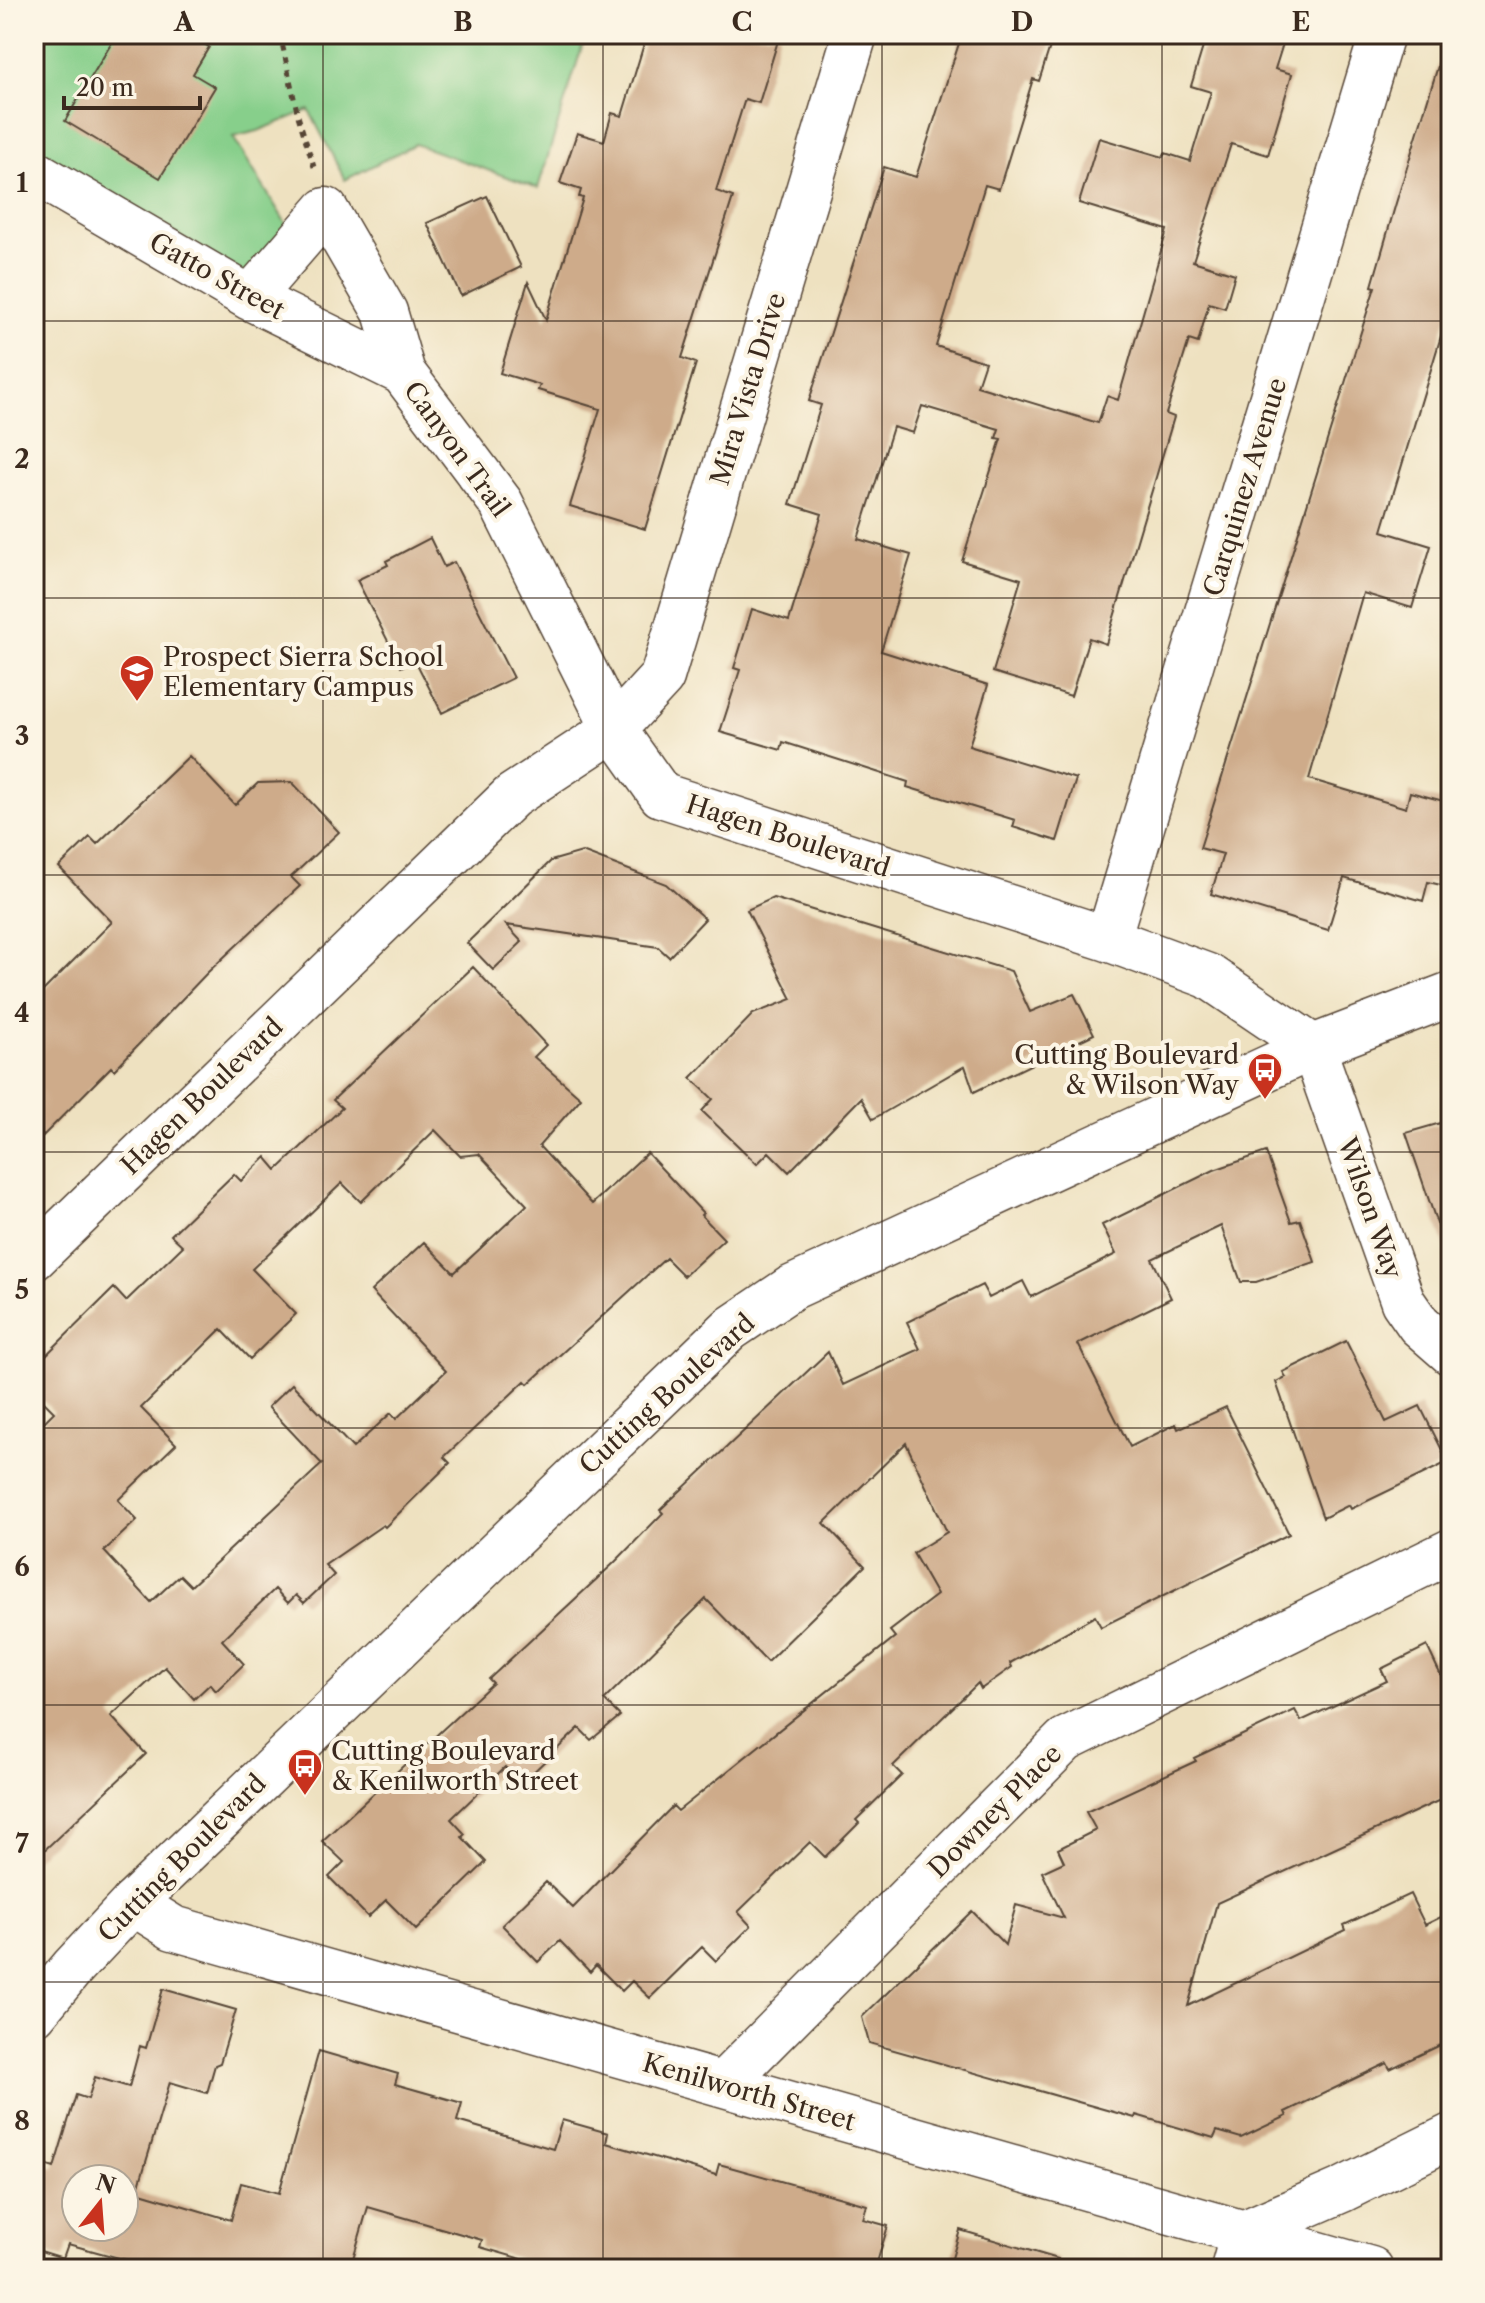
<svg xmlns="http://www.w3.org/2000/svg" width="1485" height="2303" font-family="'Libre Caslon Text',serif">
	<rect width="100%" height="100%" fill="#fcf5e5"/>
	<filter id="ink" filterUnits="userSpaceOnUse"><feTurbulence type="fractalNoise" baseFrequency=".0125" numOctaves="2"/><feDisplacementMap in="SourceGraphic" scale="16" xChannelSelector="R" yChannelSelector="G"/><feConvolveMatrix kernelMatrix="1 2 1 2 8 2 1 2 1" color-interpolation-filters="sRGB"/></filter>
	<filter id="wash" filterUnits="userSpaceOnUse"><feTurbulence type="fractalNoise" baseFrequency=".006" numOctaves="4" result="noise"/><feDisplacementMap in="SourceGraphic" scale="32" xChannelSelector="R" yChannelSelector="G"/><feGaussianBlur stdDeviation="1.8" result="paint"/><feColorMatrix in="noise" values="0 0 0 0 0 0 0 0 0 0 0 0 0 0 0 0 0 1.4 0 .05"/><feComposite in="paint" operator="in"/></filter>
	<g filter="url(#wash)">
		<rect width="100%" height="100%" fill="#eee1c0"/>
		<path fill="#87cf8b" stroke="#617c54" stroke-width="2" d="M 34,34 L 586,34 L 538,188 L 415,144 L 345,180 L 309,110 L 258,131 L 233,137 L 298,243 L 250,298 L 34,175 Z"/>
		<g id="blocks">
			<path fill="#ceab8a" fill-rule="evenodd" d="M 117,34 L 188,34 L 209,47 L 193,74 L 215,87 L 160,178 L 65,121 Z
				M 647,34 L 780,34 L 759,103 L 745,99 L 716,191 L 733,197 L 682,358 L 696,363 L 645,529 L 570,506 L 600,409 L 538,390 L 540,385 L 500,373 L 528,282 L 546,320 L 583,198 L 579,197 L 581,190 L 560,183 L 577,133 L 604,141 L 612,113 L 622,116 Z
				M 962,34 L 1054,34 L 1039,81 L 1033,79 L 999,189 L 985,185 L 936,346 L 985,362 L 977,386 L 1098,423 L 1107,396 L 1118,400 L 1167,230 L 1079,203 L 1099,138 L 1163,157 L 1165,153 L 1190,161 L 1211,92 L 1191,86 L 1207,34 L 1286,34 L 1275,69 L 1292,74 L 1268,155 L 1231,144 L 1193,261 L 1235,274 L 1225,308 L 1209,303 L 1198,343 L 1189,340 L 1166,414 L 1174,417 L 1106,644 L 1089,638 L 1071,696 L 993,672 L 1021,579 L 962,561 L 1001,439 L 996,438 L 999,429 L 922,406 L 913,433 L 893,427 L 858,539 L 911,555 L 881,651 L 988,685 L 969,746 L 1076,779 L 1057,841 L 1013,827 L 1015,820 L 907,787 L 908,782 L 783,742 L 781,750 L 720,732 L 740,670 L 734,668 L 752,609 L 789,621 L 822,514 L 790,504 L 821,405 L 809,401 L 884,167 L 916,177 Z
				M 1442,53 L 1451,54 L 1451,303 L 1382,531 L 1431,546 L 1412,608 L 1363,593 L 1309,779 L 1406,808 L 1410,792 L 1451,803 L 1451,875 L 1444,873 L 1441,885 L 1428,882 L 1423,901 L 1344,878 L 1328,930 L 1211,894 L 1223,854 L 1200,848 L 1375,287 L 1372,286 L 1396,203 Z
				M 487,196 L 521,267 L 461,296 L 427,223 Z
				M 430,538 L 444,567 L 454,562 L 513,678 L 442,713 L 415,660 L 401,667 L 357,580 L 388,565 L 386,561 Z
				M 189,756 L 235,805 L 258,783 L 292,782 L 339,832 L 291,877 L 300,886 L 207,973 L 114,1070 L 111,1067 L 34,1145 L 34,1000 L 112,922 L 59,867 L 90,837 L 97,844 Z
				M 582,852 L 666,884 L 705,919 L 669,957 L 658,947 L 506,925 L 522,942 L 493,970 L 467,943 L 551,861 Z
				M 773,898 L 1011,971 L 1030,1012 L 1074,994 L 1094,1034 L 974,1092 L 965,1066 L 873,1119 L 861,1098 L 789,1172 L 769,1152 L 757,1164 L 702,1111 L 713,1099 L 691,1078 L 753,1014 L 792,999 L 747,910 Z
				M 473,967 L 546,1045 L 534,1057 L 581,1098 L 539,1146 L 592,1204 L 647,1153 L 703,1213 L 701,1215 L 724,1239 L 684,1276 L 666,1258 L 528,1384 L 525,1381 L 444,1457 L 450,1463 L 385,1527 L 383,1525 L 325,1565 L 334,1575 L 304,1603 L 296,1595 L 288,1603 L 275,1589 L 222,1640 L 244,1664 L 216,1691 L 210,1684 L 194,1699 L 165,1667 L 111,1716 L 146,1754 L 34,1860 L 34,1432 L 54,1412 L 34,1392 L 34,1367 L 114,1288 L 126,1301 L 183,1246 L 171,1235 L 234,1174 L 241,1181 L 266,1157 L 277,1170 L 342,1108 L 333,1100 ZM 435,1130 L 460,1156 L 479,1154 L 527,1205 L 454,1273 L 424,1242 L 371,1291 L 446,1371 L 396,1419 L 391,1413 L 353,1448 L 292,1384 L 268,1407 L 322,1464 L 191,1586 L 180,1575 L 151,1602 L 104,1551 L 137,1520 L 118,1500 L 176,1444 L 141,1408 L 221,1329 L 250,1359 L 296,1314 L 252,1269 L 342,1183 L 361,1202 Z
				M 1451,1120 L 1451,1246 L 1445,1247 L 1406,1133 Z
				M 1266,1152 L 1291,1222 L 1300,1220 L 1315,1262 L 1256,1282 L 1241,1282 L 1221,1226 L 1152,1259 L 1171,1298 L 1078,1344 L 1130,1447 L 1176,1424 L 1178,1429 L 1226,1407 L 1289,1534 L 1101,1627 L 1095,1616 L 1010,1663 L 1012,1667 L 981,1689 L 978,1683 L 893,1766 L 902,1775 L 856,1820 L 859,1823 L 825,1857 L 810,1842 L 738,1912 L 751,1926 L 716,1961 L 702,1947 L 650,1998 L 632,1981 L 622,1991 L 596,1965 L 590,1972 L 560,1941 L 538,1962 L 502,1925 L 546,1882 L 573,1908 L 673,1806 L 678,1811 L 895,1637 L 890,1631 L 937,1595 L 913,1553 L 947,1532 L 906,1443 L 824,1523 L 865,1566 L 767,1662 L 706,1599 L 604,1700 L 620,1716 L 591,1740 L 579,1728 L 521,1784 L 505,1767 L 451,1819 L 465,1834 L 462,1837 L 486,1862 L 416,1930 L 386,1900 L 368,1917 L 329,1877 L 344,1862 L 322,1841 L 493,1683 L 489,1679 L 614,1563 L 663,1513 L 660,1510 L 828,1352 L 843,1385 L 920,1349 L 907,1322 L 982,1285 L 989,1298 L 1023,1281 L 1031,1297 L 1116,1254 L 1102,1225 L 1214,1170 Z
				M 1346,1341 L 1386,1422 L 1420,1406 L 1448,1462 L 1351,1509 L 1349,1505 L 1323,1518 L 1276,1382 L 1286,1377 L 1283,1372 Z
				M 1427,1646 L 1451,1697 L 1451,1795 L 1217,1903 L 1188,2006 L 1346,1930 L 1344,1925 L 1410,1894 L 1425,1925 L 1451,1912 L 1451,2040 L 1390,2069 L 1387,2063 L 1285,2112 L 1287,2116 L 1241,2138 L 1217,2131 L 1214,2138 L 1136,2115 L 1135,2118 L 869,2043 L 862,2017 L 972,1911 L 1005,1945 L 1016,1905 L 1064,1918 L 1042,1872 L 1064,1862 L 1058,1849 L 1096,1830 L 1086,1812 L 1196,1761 L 1194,1758 L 1295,1710 L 1301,1721 L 1387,1681 L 1381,1669 Z
				M 163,1989 L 236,2010 L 220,2063 L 215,2065 L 207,2093 L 170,2082 L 137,2192 L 231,2220 L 241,2183 L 279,2193 L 319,2051 L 398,2074 L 395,2084 L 462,2103 L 457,2121 L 553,2149 L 562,2120 L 608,2133 L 606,2143 L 716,2175 L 719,2164 L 867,2205 L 863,2219 L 888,2226 L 875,2269 L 556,2269 L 480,2247 L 482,2240 L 368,2207 L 350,2269 L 159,2269 L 68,2244 L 63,2258 L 34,2249 L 34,2202 L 45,2165 L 54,2168 L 76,2095 L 88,2099 L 95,2077 L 129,2087 L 140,2046 L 146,2048 ZM 76,2179 L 124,2179 L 124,2227 L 76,2227 Z
				M 960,2230 L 1058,2259 L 1056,2269 L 949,2269 Z"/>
		</g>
	</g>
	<g filter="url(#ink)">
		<use href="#blocks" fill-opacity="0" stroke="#564536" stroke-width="2"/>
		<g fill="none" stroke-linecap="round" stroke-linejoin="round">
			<g stroke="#564536" stroke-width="47">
				<path id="street" d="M 34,172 L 250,298 L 403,373
					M 250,298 L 326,210 L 385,312 L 403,373 L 501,503 L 614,729 L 662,677 L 855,34
					M 1108,939 L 1382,34
					M 34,1258 L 512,796 L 614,729 L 661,795 L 1108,939 L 1208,976 L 1313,1047 L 1403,1302 L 1419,1325 L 1451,1353
					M 133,1903 L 173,1928 L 1371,2269
					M 723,2084 L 1065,1740 L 1451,1551
					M 1233,2269 L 1243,2233 L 1342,2190 L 1451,2136"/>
			</g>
			<g stroke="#564536" stroke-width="47">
				<path id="secondary" d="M 34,2014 L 73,1967 L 133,1903 L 730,1329 L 791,1288 L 1313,1047 L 1451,994"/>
			</g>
			<path stroke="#564536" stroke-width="5" stroke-dasharray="6 6" stroke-linecap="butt" d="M 280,34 L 298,116 L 314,167"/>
			<use href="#street" stroke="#fff" stroke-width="44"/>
			<use href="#secondary" stroke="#fff" stroke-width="44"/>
		</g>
	</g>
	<path fill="none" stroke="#3b2a1e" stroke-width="2" stroke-opacity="0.55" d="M 323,34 L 323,2269M 603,34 L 603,2269M 882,34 L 882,2269M 1162,34 L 1162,2269M 34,321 L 1451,321M 34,598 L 1451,598M 34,875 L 1451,875M 34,1152 L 1451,1152M 34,1428 L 1451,1428M 34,1705 L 1451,1705M 34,1982 L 1451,1982"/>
	<defs>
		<g id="school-pin" transform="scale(1.8)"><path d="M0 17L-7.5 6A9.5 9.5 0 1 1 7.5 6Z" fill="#c8321e" stroke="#fcf5e5"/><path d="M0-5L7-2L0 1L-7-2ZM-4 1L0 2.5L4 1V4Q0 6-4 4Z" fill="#fff"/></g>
		<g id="bus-pin" transform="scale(1.8)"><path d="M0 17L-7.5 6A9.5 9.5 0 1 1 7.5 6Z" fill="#c8321e" stroke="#fcf5e5"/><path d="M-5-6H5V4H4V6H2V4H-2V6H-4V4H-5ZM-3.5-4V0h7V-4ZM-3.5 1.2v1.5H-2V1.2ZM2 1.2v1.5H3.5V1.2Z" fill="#fff"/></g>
	</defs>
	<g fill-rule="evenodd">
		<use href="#school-pin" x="137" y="672"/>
		<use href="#bus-pin" x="1265" y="1070"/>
		<use href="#bus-pin" x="305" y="1766"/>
	</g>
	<g text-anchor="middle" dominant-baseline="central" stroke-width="8" stroke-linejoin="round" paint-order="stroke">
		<g font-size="26" fill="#3b2a1e" stroke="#fcf5e5">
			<text transform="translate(217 276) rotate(29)">Gatto Street</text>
			<text transform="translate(748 389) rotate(-73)">Mira Vista Drive</text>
			<text transform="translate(457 449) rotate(54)">Canyon Trail</text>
			<text transform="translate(1245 487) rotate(-73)">Carquinez Avenue</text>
			<text transform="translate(788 836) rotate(18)">Hagen Boulevard</text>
			<text transform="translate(202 1096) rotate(-44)">Hagen Boulevard</text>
			<text transform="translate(1370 1208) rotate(71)">Wilson Way</text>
			<text transform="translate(667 1394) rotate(-42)">Cutting Boulevard</text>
			<text transform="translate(995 1811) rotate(-45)">Downey Place</text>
			<text transform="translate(182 1858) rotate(-45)">Cutting Boulevard</text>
			<text transform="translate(749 2092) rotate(16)">Kenilworth Street</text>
		</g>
		<g font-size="26" fill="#3b2a1e" stroke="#fcf5e5" text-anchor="start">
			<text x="163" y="657">Prospect Sierra School<tspan x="163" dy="30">Elementary Campus</tspan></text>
			<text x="1239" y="1055" text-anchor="end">Cutting Boulevard<tspan x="1239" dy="30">&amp; Wilson Way</tspan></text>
			<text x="331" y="1751">Cutting Boulevard<tspan x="331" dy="30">&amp; Kenilworth Street</tspan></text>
		</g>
	</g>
	<rect width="1485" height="2303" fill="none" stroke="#fcf5e5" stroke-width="88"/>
	<g transform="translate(100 2203) rotate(17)"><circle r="38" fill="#fcf5e5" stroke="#afa495" stroke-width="2"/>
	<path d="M0-6L14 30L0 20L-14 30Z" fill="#c8321e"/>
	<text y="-12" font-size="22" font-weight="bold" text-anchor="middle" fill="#3b2a1e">N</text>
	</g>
	<path d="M64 96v12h136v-12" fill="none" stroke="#3b2a1e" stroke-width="4"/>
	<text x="76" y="96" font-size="24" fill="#3b2a1e" stroke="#fcf5e5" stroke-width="6" paint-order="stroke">20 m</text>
	<rect x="44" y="44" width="1397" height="2215" fill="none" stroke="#3b2a1e" stroke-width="3"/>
	<g font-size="26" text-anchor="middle" font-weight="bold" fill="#3b2a1e">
		<text x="184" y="31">A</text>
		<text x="463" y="31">B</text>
		<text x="742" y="31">C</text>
		<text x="1022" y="31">D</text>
		<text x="1301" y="31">E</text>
		<text x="22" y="192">1</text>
		<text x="22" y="468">2</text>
		<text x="22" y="745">3</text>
		<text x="22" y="1022">4</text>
		<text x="22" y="1299">5</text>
		<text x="22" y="1576">6</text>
		<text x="22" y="1853">7</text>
		<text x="22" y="2130">8</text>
	</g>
</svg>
